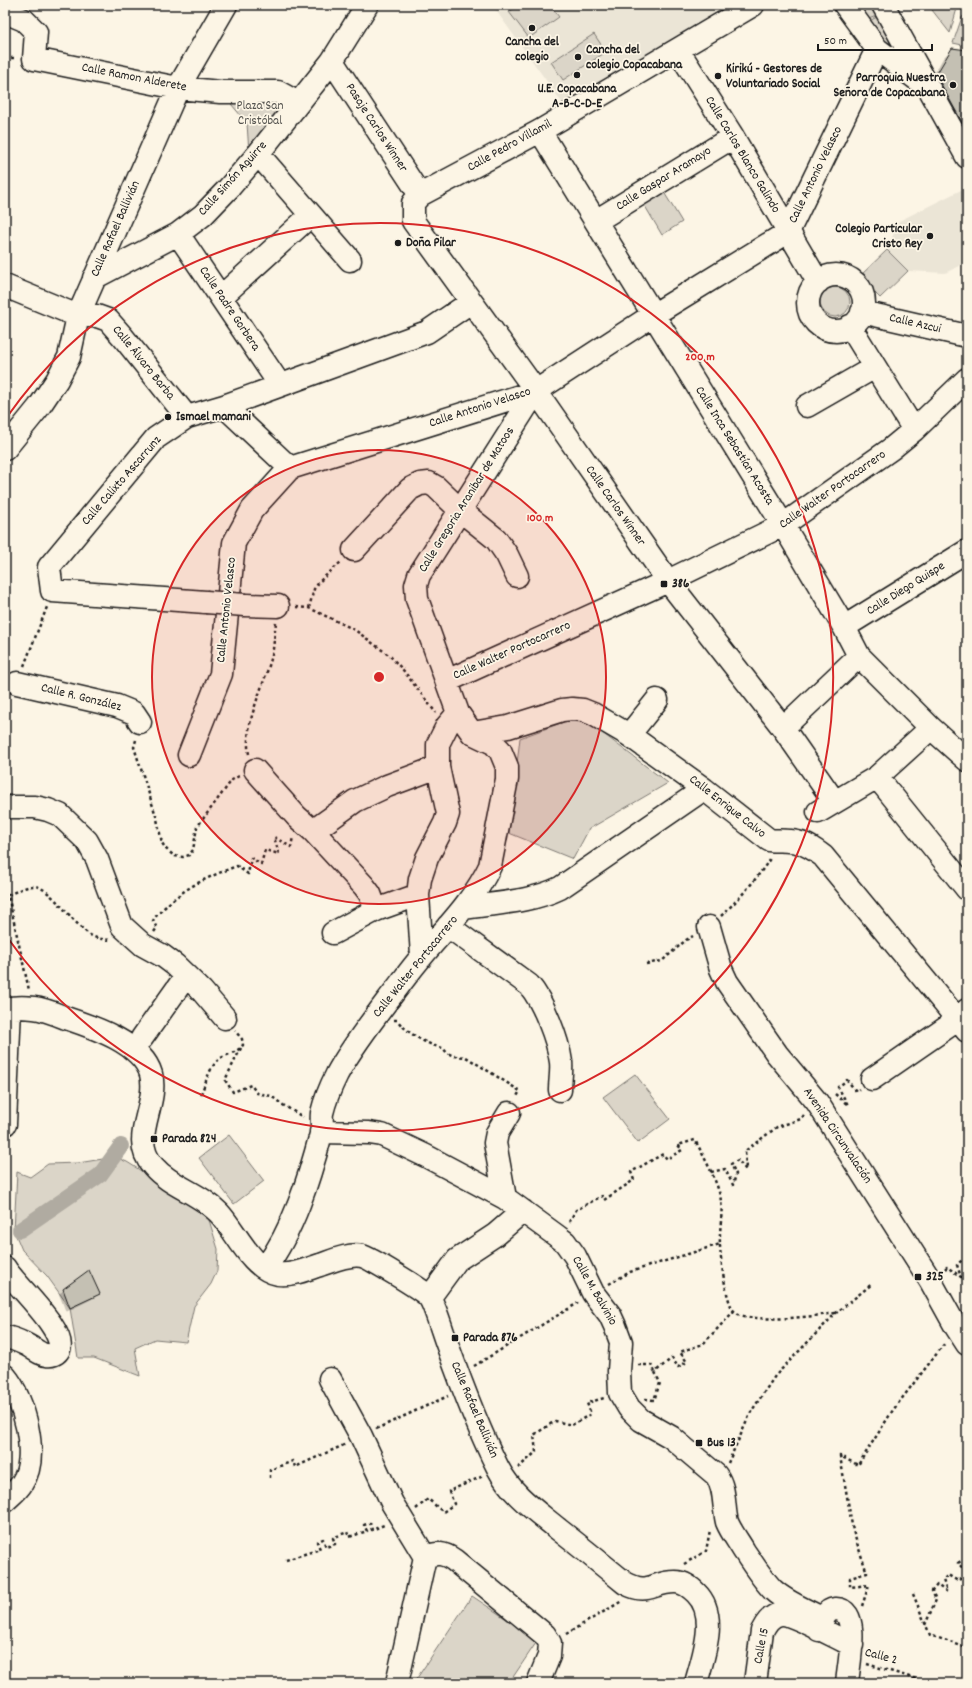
<svg xmlns="http://www.w3.org/2000/svg" width="972" height="1688" font-family="Dekko,sans-serif">
	<rect width="100%" height="100%" fill="#fcf5e5"/>
	<filter id="ink" filterUnits="userSpaceOnUse"><feTurbulence type="fractalNoise" baseFrequency=".025" numOctaves="2"/><feDisplacementMap in="SourceGraphic" scale="8" xChannelSelector="R" yChannelSelector="G"/><feConvolveMatrix kernelMatrix="1 2 1 2 8 2 1 2 1" color-interpolation-filters="sRGB"/></filter>
	<g filter="url(#ink)">
		<path fill="#ebe5d6" d="M 492,5 L 733,5 L 563,104 Z
			M 963,189 L 967,195 L 967,262 L 945,273 L 908,271 L 887,250 L 899,221 Z"/>
		<path fill="#dbd5c8" stroke="#7c7872" d="M 519,5 L 550,5 L 559,17 L 529,38 L 509,12 Z
			M 857,5 L 874,5 L 879,15 L 866,20 Z
			M 941,5 L 958,5 L 950,33 L 932,10 Z
			M 967,15 L 967,46 L 953,43 L 962,17 Z
			M 877,17 L 893,46 L 909,69 L 886,50 L 869,21 Z
			M 594,34 L 606,52 L 563,80 L 551,62 Z
			M 250,97 L 284,104 L 249,153 L 247,123 L 226,98 Z
			M 662,189 L 682,222 L 662,235 L 642,201 Z
			M 887,250 L 908,271 L 880,298 L 859,277 Z
			M820 302a15 15 0 1 1 30 0a15 15 0 1 1-30 0Z
			M 580,716 L 668,783 L 589,829 L 573,859 L 509,833 L 520,738 Z
			M 635,1074 L 670,1119 L 638,1143 L 603,1097 Z
			M 229,1135 L 264,1181 L 234,1204 L 199,1158 Z
			M 115,1157 L 127,1162 L 186,1199 L 209,1220 L 218,1249 L 217,1271 L 211,1284 L 194,1306 L 186,1342 L 155,1339 L 135,1348 L 140,1376 L 94,1358 L 78,1358 L 70,1308 L 47,1276 L 22,1250 L 14,1231 L 17,1172 L 30,1177 L 48,1164 L 78,1163 Z
			M 472,1596 L 538,1640 L 509,1683 L 419,1683 L 415,1681 Z"/>
		<path fill="#0003" d="M 952,49 L 967,51 L 967,130 L 956,136 L 928,85 L 943,58 Z
			M 88,1271 L 98,1294 L 94,1298 L 66,1312 L 59,1294 Z"/>
		<g fill="none" stroke-linecap="round" stroke-linejoin="round">
			<path stroke="#b0aba1" stroke-width="16" d="M 20,1230 L 100,1175 L 121,1146"/>
		</g>
		<path fill="#c4c0b3" stroke="#1c1c1c" d="M 952,48 L 967,50 L 967,131 L 936,75 Z
			M 89,1270 L 100,1294 L 70,1308 L 63,1289 Z"/>
		<g fill="none" stroke-linecap="round" stroke-linejoin="round">
			<g stroke="#1c1c1c" stroke-width="25">
				<path id="minor" d="M 753,5 L 540,131 L 420,195 L 413,203 L 413,221 L 536,391 L 668,581 L 783,728 L 834,801
					M 845,5 L 877,49 L 922,83
					M 883,5 L 967,157
					M 5,12 L 24,20 L 36,32 L 34,59 L 178,88 L 220,92 L 278,92 L 298,103
					M 678,50 L 733,137 L 818,282
					M 332,61 L 420,195
					M 540,131 L 783,525 L 844,627 L 859,656 L 931,728 L 967,760
					M 258,154 L 350,260
					M 596,221 L 733,137
					M 178,234 L 280,385
					M808 303a28 28 0 1 1 56 0a28 28 0 1 1-56 0Z
					M 94,278 L 178,234 L 203,215 L 228,189 L 258,154 L 332,61 L 367,5
					M 5,286 L 78,316 L 97,316 L 108,320 L 123,337 L 187,417
					M 221,297 L 311,215
					M 862,312 L 967,336
					M 850,326 L 914,430
					M 224,406 L 290,468
					M 807,406 L 875,367
					M 5,449 L 39,407 L 57,380 L 69,357 L 78,316 L 178,88 L 226,5
					M 354,550 L 410,489 L 420,484 L 429,483 L 436,487 L 461,511 L 496,539 L 507,555 L 517,576
					M 206,602 L 52,591 L 49,567 L 156,438 L 187,417 L 224,406 L 427,332 L 471,302
					M 245,605 L 278,606
					M 844,627 L 967,551
					M 447,681 L 668,581 L 783,525 L 891,449 L 914,430 L 967,379
					M 17,683 L 117,706 L 134,713 L 140,722
					M 783,728 L 859,656
					M 472,733 L 508,727 L 562,710 L 572,709 L 583,710 L 593,714 L 629,735 L 704,789 L 769,840 C 778,841 788,840 797,842 C 807,844 815,850 823,856 L 967,1031
					M 629,735 L 657,700
					M 189,755 L 221,674 L 234,543 L 252,510 L 290,468 L 536,391 L 653,315 L 788,232 L 877,49
					M 255,770 L 297,817 L 313,831 L 364,886 L 370,894 L 376,910
					M 877,777 L 967,889
					M 5,807 L 35,807 L 48,810 L 60,815 L 87,841 L 97,859 L 122,926 L 143,945 L 163,956 L 175,965 L 202,991 L 225,1018
					M 818,812 L 877,777 L 931,728
					M 313,831 L 355,801 L 387,786 L 438,767
					M 464,908 C 496,903 531,902 560,888 L 704,789
					M 448,926 L 529,985 C 543,1001 558,1040 561,1062 C 562,1071 560,1081 560,1090
					M 709,927 L 721,969 L 727,982 L 777,1054 L 817,1102 L 930,1280 L 956,1327 L 967,1344
					M 333,933 L 376,910 L 418,895
					M 422,956 L 418,895 L 420,879 L 427,858 L 445,823 L 448,814 L 438,767 L 438,744 L 447,726 L 458,713
					M 5,1009 C 14,1007 25,1007 34,1008 C 44,1009 56,1014 66,1018 C 93,1027 142,1043 151,1074 C 159,1106 128,1138 153,1166 C 170,1186 200,1193 219,1213 C 236,1231 251,1269 278,1274 C 292,1276 307,1269 320,1265 C 332,1261 349,1253 362,1256 C 370,1258 421,1289 428,1296 C 434,1302 443,1334 447,1344 C 462,1386 478,1429 498,1468 C 512,1495 535,1510 558,1529 C 581,1547 603,1565 625,1583 C 649,1596 652,1582 675,1582 C 684,1582 690,1587 696,1593 C 719,1615 703,1657 696,1683
					M 142,1038 L 186,976
					M 872,1079 L 959,1019 L 967,1010
					M 5,1124 L 10,1008
					M 321,1132 L 369,1133 L 382,1135 L 426,1156 L 505,1198 L 557,1236 L 565,1242 L 575,1256 L 593,1293 L 610,1315 L 615,1326 L 621,1342 L 619,1371 L 620,1393 L 629,1408 L 641,1420 L 671,1437 L 716,1475 C 726,1488 723,1507 727,1522 C 731,1532 739,1542 744,1551 C 753,1564 762,1579 773,1590 C 787,1603 807,1610 823,1619
					M 505,1198 L 495,1143 L 497,1133 L 509,1113
					M 5,1268 C 13,1283 71,1334 58,1351 C 56,1354 51,1356 47,1355 C 40,1355 32,1347 25,1344 C 19,1341 12,1338 5,1337
					M 265,1268 C 293,1231 309,1179 321,1134 C 323,1128 321,1120 322,1113 C 325,1100 331,1086 337,1074 C 351,1048 370,1024 387,1001 C 399,986 410,970 423,955 C 447,927 474,900 490,866 L 507,779 L 507,767 L 500,750 L 493,743 L 472,733 L 458,713 L 417,599 L 416,585 L 419,575 L 536,391
					M 430,1297 L 457,1260 L 495,1235 L 523,1211
					M 5,1376 C 24,1398 40,1457 22,1483 C 18,1490 10,1496 5,1501
					M 330,1379 L 361,1436 L 392,1503 L 425,1557 L 397,1683
					M 425,1557 C 437,1552 444,1553 454,1560 L 545,1635 L 550,1643 L 549,1656 L 538,1683
					M 819,1630 C 822,1621 825,1610 835,1609 C 862,1607 848,1668 847,1683
					M 755,1683 L 762,1631 C 766,1623 772,1614 782,1614 C 793,1614 839,1639 852,1645"/>
			</g>
			<path stroke="#1c1c1c" stroke-width="2.5" stroke-dasharray="3 3" stroke-linecap="butt" d="M 5,58 L 17,58
				M 296,607 L 309,608 L 355,630 L 390,656 L 403,670 L 436,713
				M 309,608 L 314,589 L 320,581 L 342,561
				M 24,666 L 47,607
				M 136,740 L 134,747 L 157,819 L 162,843 L 166,849 L 174,856 L 183,857 L 189,855 L 193,850 L 197,827 L 232,780 L 239,776
				M 249,754 C 243,725 263,688 271,659 C 274,648 274,635 276,623
				M 5,894 L 8,895 L 29,990
				M 8,895 C 16,892 25,886 34,886 C 50,886 76,928 92,936 C 97,939 104,939 110,940
				M 721,916 C 740,898 757,879 771,857
				M 154,932 L 157,928 L 153,921 C 156,915 160,912 165,907 C 185,887 210,876 237,866 L 248,874 L 251,858 L 261,864 L 265,850 L 279,854 L 274,837 L 291,847 L 293,837
				M 646,964 L 662,961 L 686,940 L 693,936
				M 394,1020 L 397,1020 C 407,1033 427,1045 443,1048 L 447,1053 L 454,1056 L 466,1057 L 520,1091 L 516,1098
				M 241,1048 L 225,1080 L 233,1092 L 251,1085 L 257,1093 L 271,1096 L 283,1105 L 303,1117
				M 201,1094 C 206,1082 210,1065 221,1058 C 228,1054 238,1052 243,1045 L 242,1039 L 235,1031
				M 835,1094 L 848,1105 L 838,1087 L 847,1080 L 856,1091 L 859,1089
				M 711,1172 L 725,1169 L 733,1185 L 736,1174 L 731,1164 L 738,1160 L 746,1170 L 745,1151 L 777,1127 L 801,1119 L 804,1115
				M 569,1222 L 576,1210 L 602,1196 L 604,1200 L 634,1180 L 631,1172 L 663,1154 L 667,1159 L 682,1150 L 678,1145 L 695,1140 C 703,1155 719,1184 721,1201 C 723,1215 719,1230 720,1244 C 720,1256 726,1303 734,1311 C 748,1325 816,1316 836,1313
				M 945,1269 L 947,1267 L 961,1277 L 957,1265 L 967,1255
				M 609,1284 L 630,1272 L 720,1244
				M 638,1365 L 651,1365 L 655,1372
				M 474,1366 L 578,1303
				M 645,1399 L 654,1400 L 660,1383 L 655,1372 L 672,1358 L 678,1367 L 687,1362 L 680,1352 L 703,1344 L 734,1311
				M 376,1429 L 448,1396
				M 728,1463 L 751,1412 L 775,1376 L 836,1313 L 872,1284
				M 518,1468 L 536,1452 L 534,1435 L 555,1421 L 572,1425 L 591,1414 L 587,1403 L 604,1398
				M 270,1478 L 270,1470 L 293,1461 L 295,1467 L 346,1444
				M 416,1509 L 428,1499 L 443,1512 L 454,1504 L 449,1491 L 481,1477 L 482,1479
				M 967,1554 L 965,1556 L 967,1562
				M 286,1560 L 320,1549 L 317,1542 L 323,1539 L 326,1547 L 335,1544 L 333,1538 L 347,1532 L 349,1537 L 367,1531 L 364,1525 L 370,1523 L 372,1530 L 384,1525
				M 684,1564 L 706,1551 L 710,1530
				M 913,1594 L 930,1635 L 967,1648
				M 862,1606 L 869,1585 L 850,1587 L 850,1578 L 867,1573 L 853,1531 L 840,1456 L 858,1465 L 893,1410 L 945,1343
				M 925,1625 L 936,1600 L 932,1591 L 937,1585 L 947,1592 L 943,1580 L 948,1575 L 958,1581 L 967,1573 L 958,1563 L 961,1561 L 967,1566
				M 566,1634 L 622,1601
				M 867,1664 L 929,1683"/>
			<use href="#minor" stroke="#fcf5e5" stroke-width="22"/>
			<g stroke="#1c1c1c" stroke-width="25" stroke-linecap="butt">
				<path id="minor-bridge" d="M 206,602 L 245,605"/>
			</g>
			<use href="#minor-bridge" stroke="#fcf5e5" stroke-width="22"/>
		</g>
	</g>
	<circle cx="379" cy="677" r="227" fill="#d62828" fill-opacity=".12"/>
	<g fill="none" stroke="#d62828" stroke-width="2">
		<circle cx="379" cy="677" r="227"/>
		<path d="M7 417A454 454 0 1 1 7 937"/>
	</g>
	<g fill="#1c1c1c" stroke="#fcf5e5" stroke-width="1.5">
		<circle cx="532" cy="28" r="4"/>
		<circle cx="578" cy="57" r="4"/>
		<circle cx="577" cy="75" r="4"/>
		<circle cx="718" cy="76" r="4"/>
		<circle cx="953" cy="85" r="4"/>
		<circle cx="930" cy="236" r="4"/>
		<circle cx="398" cy="243" r="4"/>
		<circle cx="168" cy="417" r="4"/>
		<rect x="660" y="580" width="8" height="8" rx="2"/>
		<rect x="150" y="1135" width="8" height="8" rx="2"/>
		<rect x="914" y="1273" width="8" height="8" rx="2"/>
		<rect x="451" y="1334" width="8" height="8" rx="2"/>
		<rect x="695" y="1439" width="8" height="8" rx="2"/>
	</g>
	<g text-anchor="middle" dominant-baseline="central" stroke-width="3.5" stroke-linejoin="round" paint-order="stroke">
		<g font-size="13" font-weight="bold" fill="#1c1c1c" stroke="#fcf5e5" text-anchor="start">
			<text x="532" y="42" text-anchor="middle">Cancha del<tspan x="532" dy="15">colegio</tspan></text>
			<text x="586" y="50">Cancha del<tspan x="586" dy="15">colegio Copacabana</tspan></text>
			<text x="726" y="69">Kirikú - Gestores de<tspan x="726" dy="15">Voluntariado Social</tspan></text>
			<text x="945" y="78" text-anchor="end">Parroquia Nuestra<tspan x="945" dy="15">Señora de Copacabana</tspan></text>
			<text x="577" y="89" text-anchor="middle">U.E. Copacabana<tspan x="577" dy="15">A-B-C-D-E</tspan></text>
			<text x="922" y="229" text-anchor="end">Colegio Particular<tspan x="922" dy="15">Cristo Rey</tspan></text>
			<text x="406" y="243">Doña Pilar</text>
			<text x="176" y="417">Ismael mamani</text>
			<text x="672" y="584">386</text>
			<text x="162" y="1139">Parada 824</text>
			<text x="926" y="1277">325</text>
			<text x="463" y="1338">Parada 876</text>
			<text x="707" y="1443">Bus 13</text>
		</g>
		<g font-size="13" fill="#1c1c1c" stroke="#fcf5e5">
			<text transform="translate(134 78) rotate(11)">Calle Ramon Alderete</text>
			<text transform="translate(376 128) rotate(57)">Pasaje Carlos Winner</text>
			<text transform="translate(510 146) rotate(-29)">Calle Pedro Villamil</text>
			<text transform="translate(742 155) rotate(59)">Calle Carlos Blanco Galindo</text>
			<text transform="translate(816 175) rotate(-64)">Calle Antonio Velasco</text>
			<text transform="translate(233 179) rotate(-48)">Calle Simón Aguirre</text>
			<text transform="translate(664 179) rotate(-32)">Calle Gaspar Aramayo</text>
			<text transform="translate(116 229) rotate(-66)">Calle Rafael Ballivián</text>
			<text transform="translate(229 309) rotate(56)">Calle Padre Gorbera</text>
			<text transform="translate(915 324) rotate(13)">Calle Azcui</text>
			<text transform="translate(143 363) rotate(51)">Calle Álvaro Barba</text>
			<text transform="translate(480 408) rotate(-18)">Calle Antonio Velasco</text>
			<text transform="translate(734 446) rotate(58)">Calle Inca Sebastían Acosta</text>
			<text transform="translate(122 481) rotate(-49)">Calle Calixto Ascarrunz</text>
			<text transform="translate(833 490) rotate(-35)">Calle Walter Portocarrero</text>
			<text transform="translate(467 500) rotate(-58)">Calle Gregoria Aranibar de Matoos</text>
			<text transform="translate(615 506) rotate(55)">Calle Carlos Winner</text>
			<text transform="translate(906 589) rotate(-32)">Calle Diego Quispe</text>
			<text transform="translate(227 610) rotate(-84)">Calle Antonio Velasco</text>
			<text transform="translate(512 651) rotate(-24)">Calle Walter Portocarrero</text>
			<text transform="translate(81 698) rotate(14)">Calle R. González</text>
			<text transform="translate(727 807) rotate(38)">Calle Enrique Calvo</text>
			<text transform="translate(416 967) rotate(-51)">Calle Walter Portocarrero</text>
			<text transform="translate(837 1136) rotate(56)">Avenida Circunvalación</text>
			<text transform="translate(594 1291) rotate(60)">Calle M. Balvinio</text>
			<text transform="translate(474 1410) rotate(67)">Calle Rafael Ballivián</text>
			<text transform="translate(762 1646) rotate(-79)">Calle 15</text>
			<text transform="translate(881 1657) rotate(15)">Calle 2</text>
		</g>
		<g font-size="13" fill="#555450" stroke="#fcf5e5">
			<text x="260" y="106">Plaza San<tspan x="260" dy="15">Cristóbal</tspan></text>
		</g>
	</g>
	<circle cx="379" cy="677" r="6" fill="#d62828" stroke="#fcf5e5" stroke-width="2"/>
	<g font-size="12" text-anchor="middle" font-weight="bold" fill="#d62828" stroke="#fcf5e5" stroke-width="3.5" stroke-linejoin="round" paint-order="stroke">
		<text x="700" y="360">200 m</text>
		<text x="540" y="521">100 m</text>
	</g>
	<rect width="972" height="1688" fill="none" stroke="#fcf5e5" stroke-width="20"/>
	<rect x="10" y="10" width="952" height="1668" fill="none" stroke="#1c1c1c" stroke-width="1.5" filter="url(#ink)"/>
	<path d="M818 44v6h114v-6" fill="none" stroke="#1c1c1c" stroke-width="2"/>
	<text x="824" y="44" font-size="12" fill="#1c1c1c" stroke="#fcf5e5" stroke-width="3" paint-order="stroke">50 m</text>
</svg>
